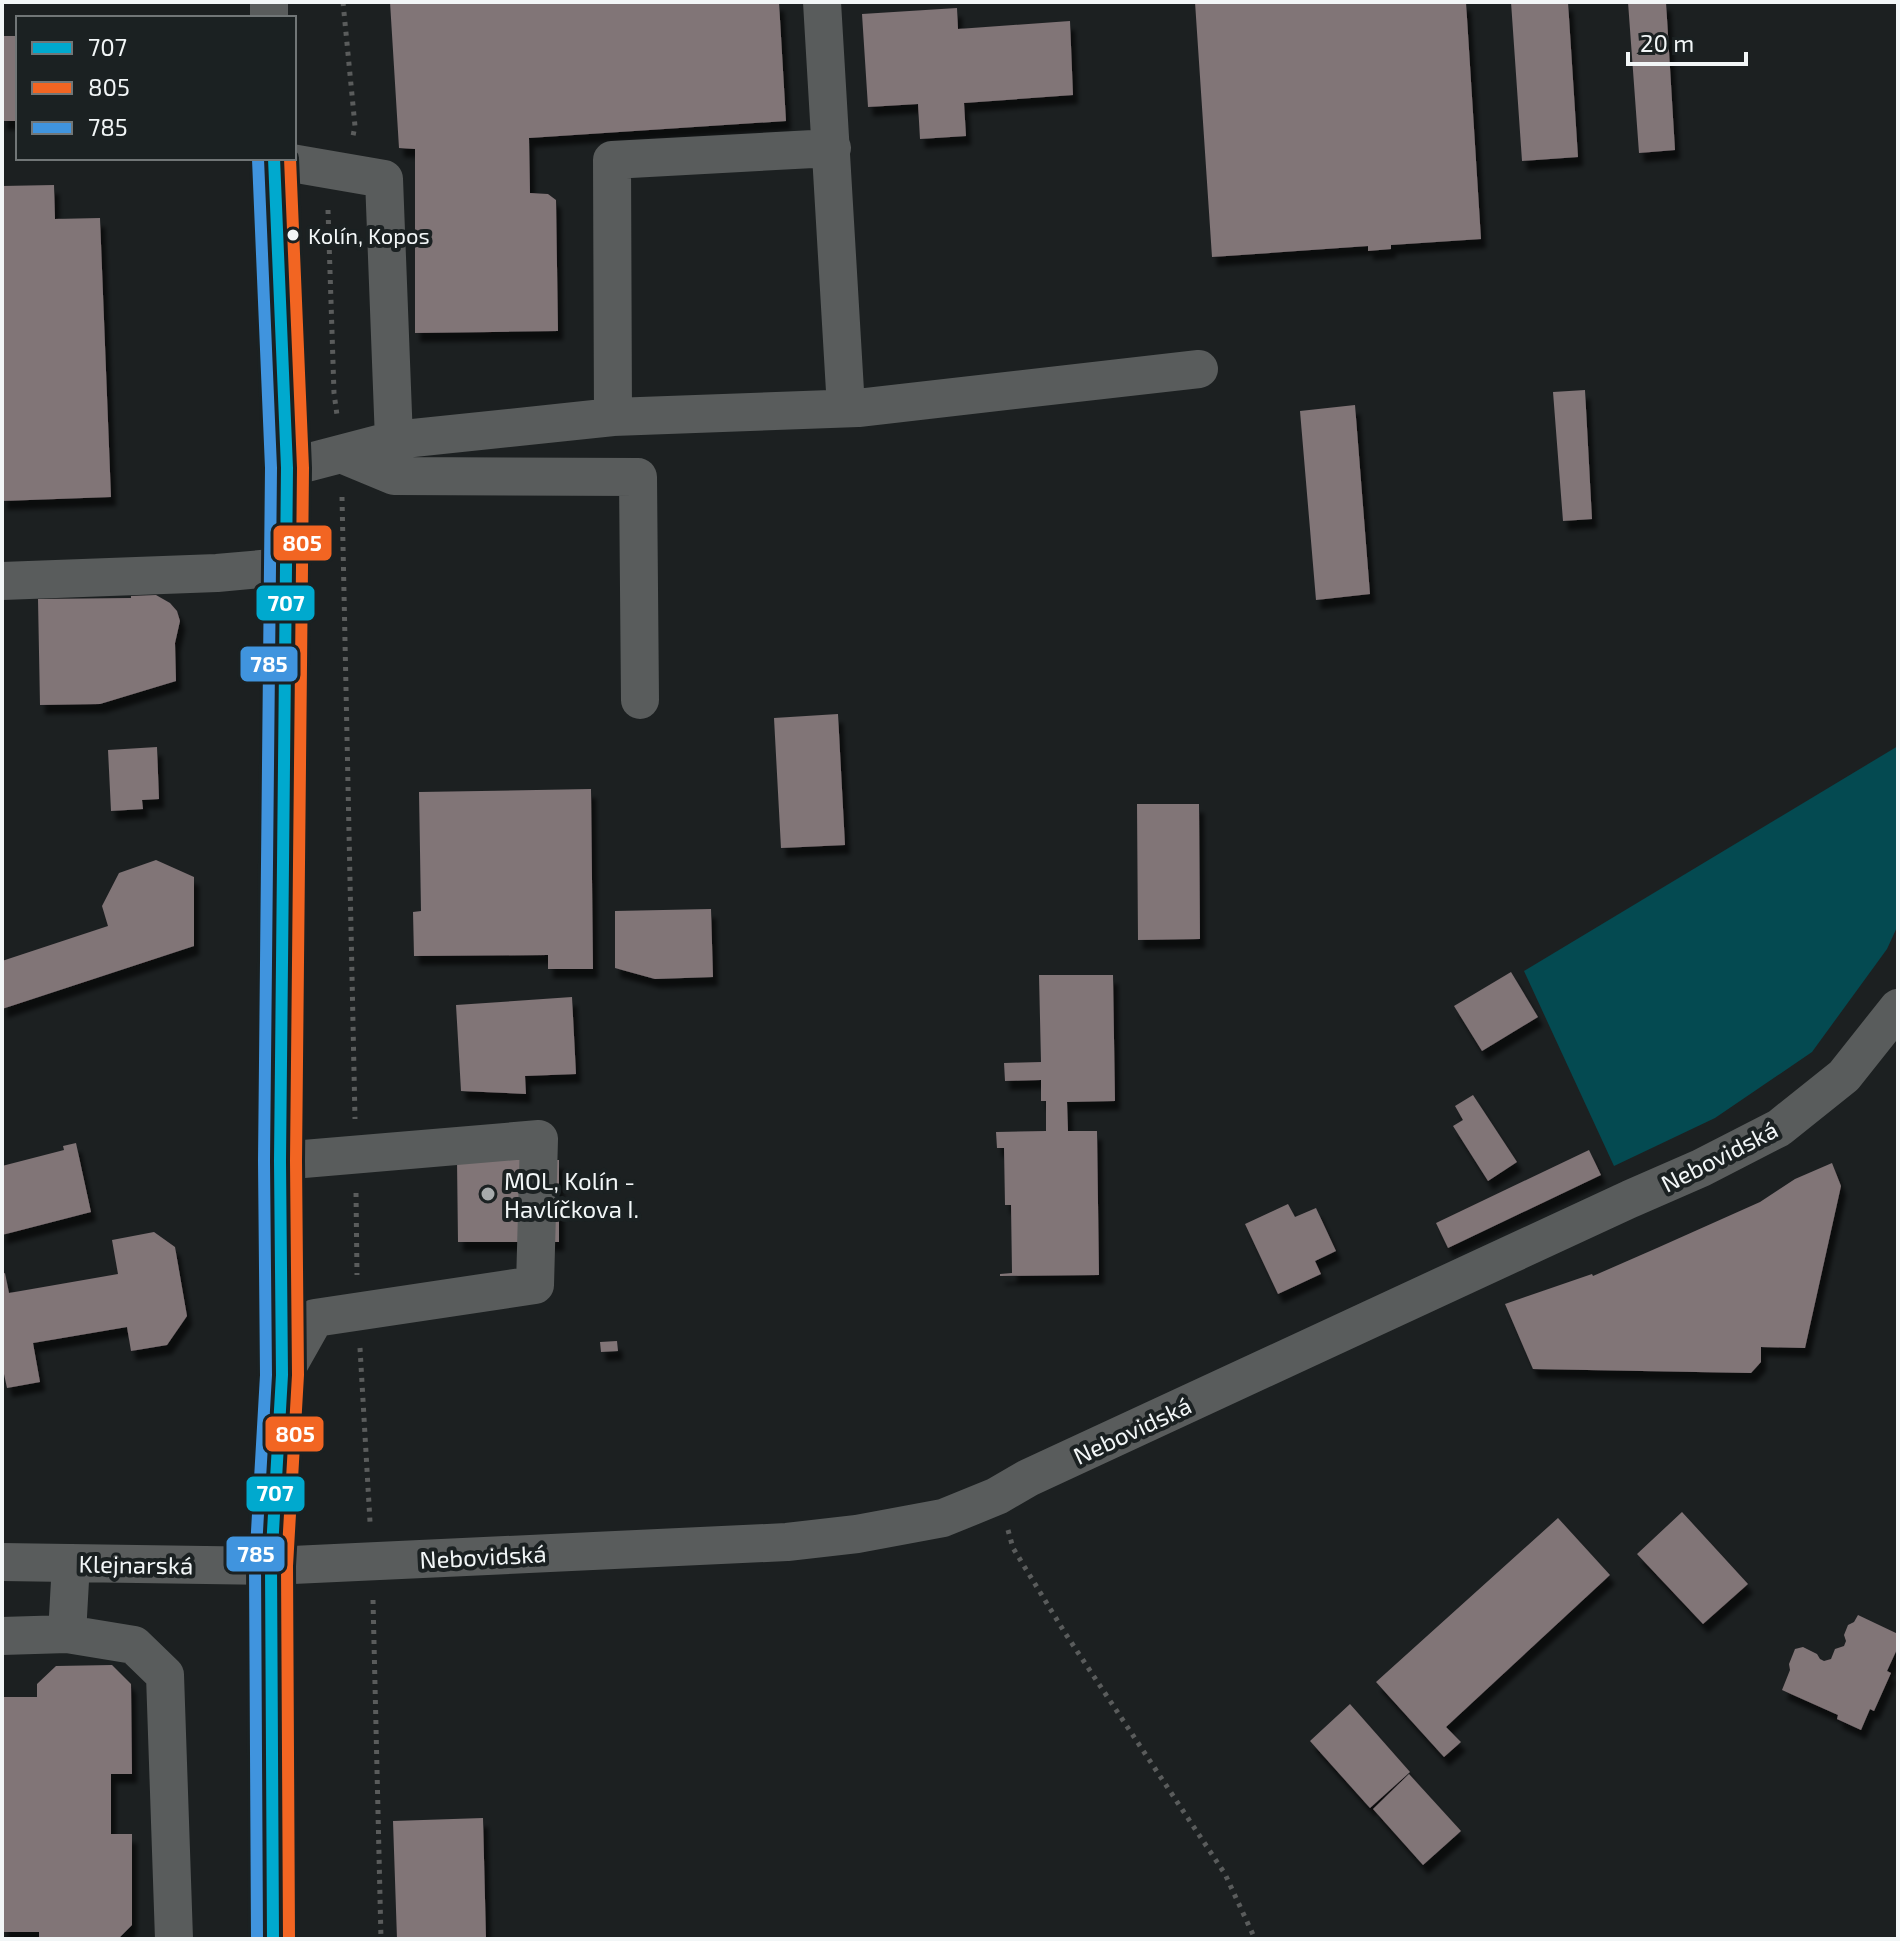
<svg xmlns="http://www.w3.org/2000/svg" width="1900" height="1941" font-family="'Exo 2',sans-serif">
	<defs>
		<filter id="shadow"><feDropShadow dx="5" dy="9" stdDeviation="2" flood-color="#0009"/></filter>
	</defs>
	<rect width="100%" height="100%" fill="#1c2021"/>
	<path fill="#044a51" d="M 1898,746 L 1898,925 L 1887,949 L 1812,1052 L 1715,1118 L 1614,1166 L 1524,971 Z"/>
	<path fill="#817477" filter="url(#shadow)" d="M 390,2 L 779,2 L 786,121 L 529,138 L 530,193 L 548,194 L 556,200 L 558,331 L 415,333 L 415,149 L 399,148 Z
		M 1195,2 L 1466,2 L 1481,239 L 1391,245 L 1391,249 L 1368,251 L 1368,246 L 1212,257 Z
		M 1511,2 L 1568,2 L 1578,157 L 1522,161 Z
		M 1628,2 L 1666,2 L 1675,150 L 1639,153 Z
		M 957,8 L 958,29 L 1070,21 L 1073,95 L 964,103 L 966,136 L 920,139 L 918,104 L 868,107 L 862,14 Z
		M 2,36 L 18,36 L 18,121 L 2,121 Z
		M 54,185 L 55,219 L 100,218 L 111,497 L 2,501 L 2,186 Z
		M 1585,390 L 1592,519 L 1563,521 L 1553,392 Z
		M 1355,405 L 1370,594 L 1316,600 L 1300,411 Z
		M 156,595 L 170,603 L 177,611 L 180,621 L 175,643 L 176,681 L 100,704 L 40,705 L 38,599 L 131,598 L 131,596 Z
		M 838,714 L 845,845 L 781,848 L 774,718 Z
		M 157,747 L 159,799 L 142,800 L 143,809 L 111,811 L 108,750 Z
		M 591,789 L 593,969 L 548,969 L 548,955 L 414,956 L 413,912 L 421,911 L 419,792 Z
		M 1137,804 L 1199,804 L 1200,939 L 1138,940 Z
		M 156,860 L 194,877 L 194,946 L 2,1009 L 2,961 L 108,926 L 102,906 L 119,873 Z
		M 711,909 L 713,977 L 655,979 L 615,968 L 615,911 Z
		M 1511,972 L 1538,1017 L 1482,1051 L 1454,1006 Z
		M 1039,975 L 1113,975 L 1115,1101 L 1067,1102 L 1068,1131 L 1097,1131 L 1099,1275 L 1000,1276 L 1000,1274 L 1012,1273 L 1011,1205 L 1005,1205 L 1004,1148 L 997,1148 L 996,1132 L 1046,1131 L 1046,1101 L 1041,1101 L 1041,1080 L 1005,1081 L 1004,1063 L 1041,1062 Z
		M 572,997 L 576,1074 L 525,1076 L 526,1094 L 461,1091 L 456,1005 Z
		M 1473,1095 L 1517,1162 L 1488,1181 L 1453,1126 L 1463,1120 L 1455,1106 Z
		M 76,1143 L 91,1212 L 2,1235 L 2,1166 L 64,1150 L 63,1146 Z
		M 1589,1150 L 1601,1175 L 1448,1248 L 1436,1223 Z
		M 457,1160 L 559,1160 L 559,1242 L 458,1242 Z
		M 1832,1163 L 1841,1186 L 1805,1348 L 1761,1347 L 1761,1362 L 1751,1373 L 1533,1369 L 1505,1304 L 1592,1274 L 1593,1276 L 1657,1248 L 1760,1202 L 1795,1179 Z
		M 1288,1204 L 1295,1217 L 1316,1208 L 1336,1251 L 1315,1261 L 1321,1274 L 1278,1294 L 1245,1224 Z
		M 154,1232 L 175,1247 L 187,1316 L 167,1345 L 131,1351 L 127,1327 L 33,1343 L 40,1382 L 7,1388 L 4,1374 L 2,1374 L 2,1274 L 5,1273 L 9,1293 L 118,1274 L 112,1240 Z
		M 617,1341 L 618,1351 L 601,1352 L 600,1342 Z
		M 1682,1512 L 1748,1584 L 1703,1624 L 1637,1554 Z
		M 1558,1518 L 1610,1575 L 1446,1727 L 1461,1742 L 1444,1757 L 1376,1682 Z
		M 1858,1615 L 1898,1634 L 1898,1647 L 1887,1671 L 1891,1673 L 1874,1711 L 1870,1709 L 1861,1730 L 1837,1719 L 1838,1715 L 1782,1690 L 1790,1670 L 1789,1664 L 1795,1649 L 1803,1647 L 1817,1654 L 1820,1659 L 1824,1661 L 1831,1659 L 1835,1649 L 1844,1646 L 1846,1641 L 1844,1635 L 1848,1625 L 1854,1622 Z
		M 112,1665 L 131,1684 L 132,1774 L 111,1774 L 111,1834 L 132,1834 L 132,1925 L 118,1939 L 39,1939 L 39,1932 L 2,1932 L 2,1697 L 37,1697 L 37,1684 L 56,1666 Z
		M 1350,1704 L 1410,1772 L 1370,1808 L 1310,1741 Z
		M 1409,1774 L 1461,1831 L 1423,1865 L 1373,1809 Z
		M 483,1818 L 486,1939 L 397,1939 L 393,1821 Z"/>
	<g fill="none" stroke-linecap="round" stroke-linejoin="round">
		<path stroke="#5a5c5c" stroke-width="5" stroke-dasharray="4 6" stroke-linecap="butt" d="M 343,2 L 355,126 L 353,136
			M 328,210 L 334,393 L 337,415
			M 342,497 L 355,1119
			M 356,1193 L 357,1275
			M 360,1348 L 370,1522
			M 1008,1530 L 1013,1548 L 1065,1633 L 1225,1874 L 1255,1939
			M 373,1600 L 381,1939"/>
		<path stroke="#595c5c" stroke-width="38" d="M 269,2 L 269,18
			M 822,2 L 846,408
			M 274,160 L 384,179 L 394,440 L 287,468
			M 613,417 L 612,160 L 832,148
			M 394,440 L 613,417 L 858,408 L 1199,369
			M 341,454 L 394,476 L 638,477 L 640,700
			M 2,581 L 217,573 L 284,567
			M 280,1161 L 539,1139 L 535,1285 L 315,1318 L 284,1373
			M 2,1562 L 271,1566 L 787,1542 L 857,1534 L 943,1518 L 997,1496 L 1028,1478 L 1630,1199 L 1701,1168 L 1779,1128 L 1844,1076 L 1898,1008
			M 67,1634 L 134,1645 L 165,1675 L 174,1939
			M 2,1636 L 67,1634 L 71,1563
			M 273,1939 L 271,1566 L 282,1375 L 280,1161 L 287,468 L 274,158"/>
		<g stroke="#1b2122" stroke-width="18">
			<path id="bus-1" d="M 273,1939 L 271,1566 L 282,1375 L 280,1161 L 287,468 L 274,158"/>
		</g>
		<g stroke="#1b2122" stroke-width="18">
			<path id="bus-2" d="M 289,1939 L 287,1566 L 298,1375 L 296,1161 L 303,468 L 290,158"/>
		</g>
		<g stroke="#1b2122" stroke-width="18">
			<path id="bus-3" d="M 257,1939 L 255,1566 L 266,1375 L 264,1161 L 271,468 L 258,159"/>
		</g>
		<use href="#bus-1" stroke="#00a9ce" stroke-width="12"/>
		<use href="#bus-2" stroke="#f26522" stroke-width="12"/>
		<use href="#bus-3" stroke="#4094de" stroke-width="12"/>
	</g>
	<circle fill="#f2f6f7" stroke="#1b2122" stroke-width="3" cx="293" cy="235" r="7"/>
	<circle fill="#a7abac" stroke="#1b2122" stroke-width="3" cx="488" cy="1194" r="8"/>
	<g text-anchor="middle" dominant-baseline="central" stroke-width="8" stroke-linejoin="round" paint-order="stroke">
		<g font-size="22" fill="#f2f6f7" stroke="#1b2122" text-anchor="start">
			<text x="308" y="235">Kolín, Kopos</text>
		</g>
		<g font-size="24" fill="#f2f6f7" stroke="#1b2122">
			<text transform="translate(1719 1156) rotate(-27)">Nebovidská</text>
			<text transform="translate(1132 1430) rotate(-25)">Nebovidská</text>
			<text transform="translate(483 1556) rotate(-3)">Nebovidská</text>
			<text transform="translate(136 1564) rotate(1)">Klejnarská</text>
		</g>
		<g font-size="24" fill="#f2f6f7" stroke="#1b2122" text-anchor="start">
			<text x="504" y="1180">MOL, Kolín -<tspan x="504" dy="28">Havlíčkova I.</tspan></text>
		</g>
	</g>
	<g stroke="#1b2122" stroke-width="3">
		<rect x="272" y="524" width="61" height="38" rx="8" fill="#f26522"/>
		<rect x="255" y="584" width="61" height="38" rx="8" fill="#00a9ce"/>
		<rect x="239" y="645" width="60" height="38" rx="8" fill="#4094de"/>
		<rect x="264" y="1415" width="61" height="38" rx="8" fill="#f26522"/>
		<rect x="245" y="1475" width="61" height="38" rx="8" fill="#00a9ce"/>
		<rect x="225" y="1535" width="61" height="38" rx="8" fill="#4094de"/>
	</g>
	<g font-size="22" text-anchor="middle" font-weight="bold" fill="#fff">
		<text x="302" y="551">805</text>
		<text x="286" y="611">707</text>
		<text x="269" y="672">785</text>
		<text x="295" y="1442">805</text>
		<text x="275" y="1501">707</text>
		<text x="256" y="1562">785</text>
	</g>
	<rect width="1900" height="1941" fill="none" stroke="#f2f6f7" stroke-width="8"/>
	<rect x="16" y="16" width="280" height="144" fill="#1b2122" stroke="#717677" stroke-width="2"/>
	<rect x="32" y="42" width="40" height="12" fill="#00a9ce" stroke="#717677" stroke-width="2"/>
	<text x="88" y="56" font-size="24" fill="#f2f6f7">707</text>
	<rect x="32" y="82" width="40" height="12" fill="#f26522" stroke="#717677" stroke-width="2"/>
	<text x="88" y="96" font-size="24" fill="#f2f6f7">805</text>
	<rect x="32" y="122" width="40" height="12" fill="#4094de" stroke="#717677" stroke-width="2"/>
	<text x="88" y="136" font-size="24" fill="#f2f6f7">785</text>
	<path d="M1628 52v12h118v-12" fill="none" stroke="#f2f6f7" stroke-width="4"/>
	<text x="1640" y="52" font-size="24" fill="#f2f6f7" stroke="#1b2122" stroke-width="6" paint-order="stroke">20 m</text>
</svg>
